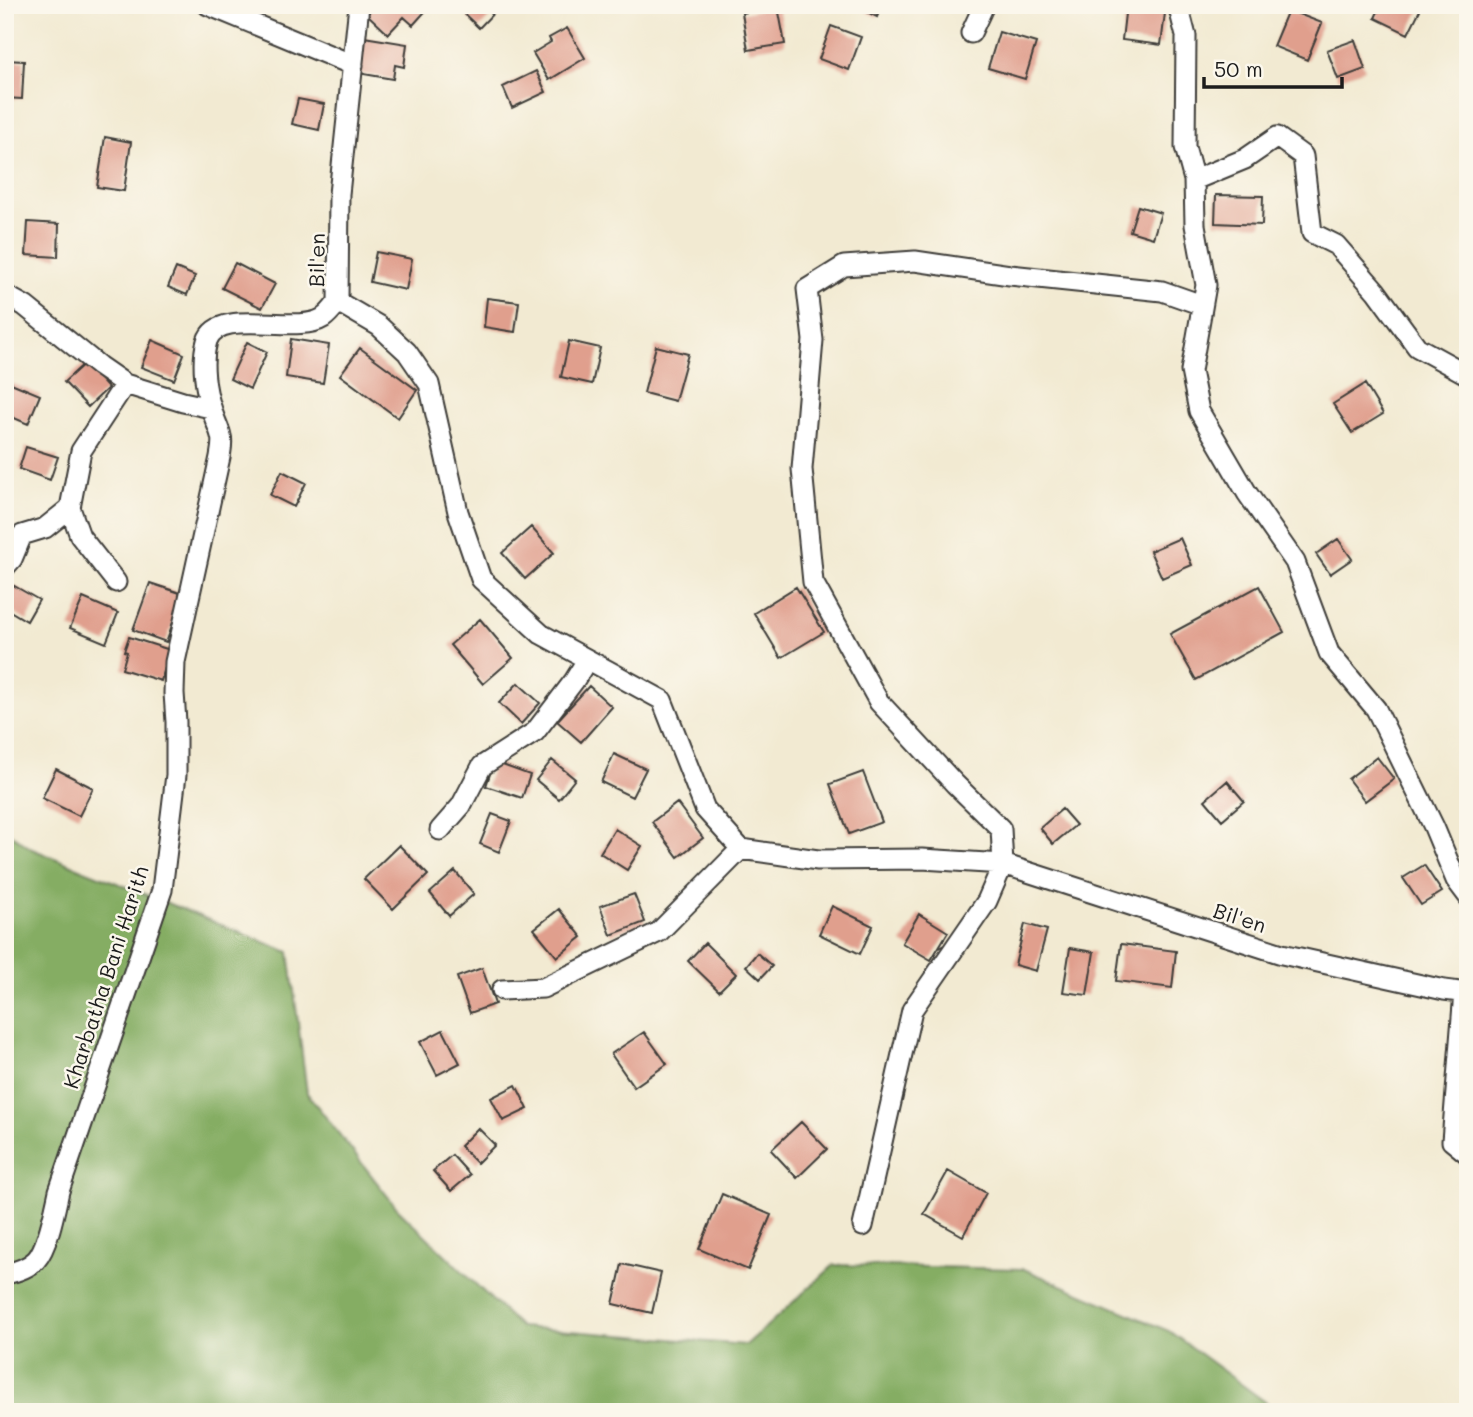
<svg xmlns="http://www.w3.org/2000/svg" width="1473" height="1417" font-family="Mali,sans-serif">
	<rect width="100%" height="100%" fill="#fbf7ec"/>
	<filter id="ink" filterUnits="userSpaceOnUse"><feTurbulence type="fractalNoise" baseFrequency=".0143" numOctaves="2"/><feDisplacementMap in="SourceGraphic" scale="14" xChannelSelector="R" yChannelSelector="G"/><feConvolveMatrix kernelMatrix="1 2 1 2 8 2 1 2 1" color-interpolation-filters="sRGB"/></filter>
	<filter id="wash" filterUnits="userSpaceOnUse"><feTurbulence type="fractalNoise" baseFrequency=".00686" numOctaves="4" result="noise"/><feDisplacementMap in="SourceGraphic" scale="28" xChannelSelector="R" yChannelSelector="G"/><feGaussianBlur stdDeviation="1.57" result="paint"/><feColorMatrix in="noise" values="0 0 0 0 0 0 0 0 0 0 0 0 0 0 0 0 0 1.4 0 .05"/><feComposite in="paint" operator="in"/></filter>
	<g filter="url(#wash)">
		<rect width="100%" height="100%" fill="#f2ead2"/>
		<path fill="#85ad64" stroke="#506440" stroke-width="2" d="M 5,830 L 32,849 L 289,952 L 307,1093 L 397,1208 L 520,1327 L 746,1345 L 834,1265 L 1024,1269 L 1169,1331 L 1279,1412 L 5,1412 Z"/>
		<g id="blocks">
			<path fill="#e09f8d" d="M 375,5 L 431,5 L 413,25 L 404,17 L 388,34 L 367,14 Z
				M 455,5 L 501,5 L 479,28 Z
				M 854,5 L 882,5 L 877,17 Z
				M 1126,5 L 1166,5 L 1161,45 L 1122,40 Z
				M 1381,5 L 1416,5 L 1421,8 L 1408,34 L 1375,18 Z
				M 778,7 L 785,44 L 748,50 L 742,13 Z
				M 1288,10 L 1322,23 L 1307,60 L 1273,46 Z
				M 831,26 L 861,37 L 849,70 L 819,59 Z
				M 567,28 L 585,58 L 549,80 L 533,53 L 551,42 L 549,38 Z
				M 999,32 L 1036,43 L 1025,79 L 988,68 Z
				M 364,37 L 407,44 L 404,67 L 395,65 L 393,79 L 358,73 Z
				M 1355,40 L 1365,69 L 1338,79 L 1327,50 Z
				M 5,60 L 24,61 L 22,99 L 5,98 Z
				M 536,71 L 546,92 L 512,108 L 503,87 Z
				M 298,99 L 324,104 L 319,130 L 292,124 Z
				M 105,137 L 131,142 L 124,191 L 97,187 Z
				M 1216,195 L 1263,196 L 1262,225 L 1215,223 Z
				M 1138,206 L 1161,213 L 1153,238 L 1130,231 Z
				M 28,222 L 59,224 L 58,257 L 26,255 Z
				M 376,252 L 412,259 L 406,290 L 370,282 Z
				M 235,263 L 275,284 L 262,308 L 222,288 Z
				M 176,268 L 195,276 L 187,295 L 168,287 Z
				M 487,298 L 519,302 L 515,332 L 484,327 Z
				M 291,339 L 329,345 L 323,383 L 286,377 Z
				M 152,340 L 184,354 L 174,380 L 141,367 Z
				M 569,341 L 600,348 L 592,384 L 561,377 Z
				M 247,342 L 267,352 L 250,389 L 230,379 Z
				M 656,346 L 688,354 L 675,401 L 644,393 Z
				M 360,348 L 417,390 L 398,418 L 340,375 Z
				M 85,363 L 108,388 L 88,407 L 64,382 Z
				M 11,383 L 40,395 L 28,424 L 5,414 L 5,396 Z
				M 1365,384 L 1383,414 L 1352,433 L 1333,404 Z
				M 26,447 L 58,457 L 50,480 L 19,469 Z
				M 282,471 L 306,483 L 294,507 L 270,495 Z
				M 531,527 L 554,553 L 525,579 L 502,553 Z
				M 1180,538 L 1192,565 L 1162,578 L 1150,551 Z
				M 1338,539 L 1352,559 L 1330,574 L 1316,554 Z
				M 150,583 L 183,594 L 166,642 L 133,630 Z
				M 11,584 L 39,600 L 27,621 L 5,608 L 5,595 Z
				M 1259,586 L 1284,632 L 1196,680 L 1170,634 Z
				M 796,587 L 824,632 L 781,658 L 754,613 Z
				M 83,598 L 118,613 L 106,643 L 70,628 Z
				M 480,619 L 513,658 L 483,684 L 450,645 Z
				M 129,637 L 170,650 L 161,681 L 122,669 L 127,652 L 124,651 Z
				M 518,683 L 540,703 L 521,724 L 499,703 Z
				M 589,686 L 612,707 L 581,742 L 557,721 Z
				M 614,754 L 646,769 L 632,797 L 601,782 Z
				M 1377,757 L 1394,779 L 1365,801 L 1348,779 Z
				M 552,760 L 575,779 L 559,799 L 536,780 Z
				M 494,762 L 530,775 L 522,798 L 486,786 Z
				M 56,769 L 93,788 L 79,816 L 42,798 Z
				M 863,772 L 882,822 L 849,834 L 830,784 Z
				M 1227,781 L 1244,801 L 1222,820 L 1205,800 Z
				M 677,803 L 703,838 L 678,857 L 652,822 Z
				M 1062,809 L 1076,825 L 1053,844 L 1040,828 Z
				M 492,814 L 511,821 L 499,852 L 480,844 Z
				M 615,829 L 642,846 L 627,870 L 600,853 Z
				M 399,845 L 428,875 L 393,909 L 364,879 Z
				M 1424,865 L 1442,892 L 1421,905 L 1403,878 Z
				M 455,871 L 474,894 L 449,916 L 430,893 Z
				M 634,894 L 645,922 L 611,935 L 600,906 Z
				M 832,906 L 873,926 L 860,954 L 819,934 Z
				M 559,909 L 582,937 L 557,957 L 534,929 Z
				M 919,914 L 948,932 L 931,960 L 902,943 Z
				M 1025,924 L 1047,930 L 1036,971 L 1015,965 Z
				M 705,943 L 736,974 L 719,991 L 688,961 Z
				M 1121,944 L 1176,951 L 1172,988 L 1116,981 Z
				M 1070,948 L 1094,952 L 1087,995 L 1063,992 Z
				M 757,953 L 772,966 L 760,979 L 746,966 Z
				M 482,968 L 495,1004 L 470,1013 L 457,977 Z
				M 443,1030 L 460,1063 L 437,1075 L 420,1042 Z
				M 644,1032 L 667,1064 L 634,1087 L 611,1054 Z
				M 516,1085 L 528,1109 L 503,1121 L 491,1098 Z
				M 801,1122 L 827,1149 L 797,1178 L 771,1150 Z
				M 478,1128 L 495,1145 L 477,1163 L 460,1146 Z
				M 452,1155 L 470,1175 L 451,1191 L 433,1171 Z
				M 948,1171 L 986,1193 L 963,1236 L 924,1214 Z
				M 722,1194 L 771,1215 L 748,1270 L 699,1249 Z
				M 622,1264 L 661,1273 L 652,1313 L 613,1304 Z"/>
		</g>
	</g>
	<g filter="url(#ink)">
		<use href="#blocks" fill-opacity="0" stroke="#3c3b37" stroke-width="2"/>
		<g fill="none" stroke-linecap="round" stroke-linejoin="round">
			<g stroke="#3c3b37" stroke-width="23">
				<path id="minor" d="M 208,5 L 353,65
					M 1178,5 L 1186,36 L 1185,147 L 1194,180
					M 971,33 L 984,5
					M 5,295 L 25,306 L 99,366 L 125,384 L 183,402 L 211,408
					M 338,302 L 379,326 L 407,352 L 429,384 L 458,512 L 481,579 L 541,634 L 662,700 L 705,809 L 741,849 L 818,860 L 922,859 L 1003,864 L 987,901 L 912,1010 L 863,1226
					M 1202,305 L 1162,291 L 1010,275 L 915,261 L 844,266 L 807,289 L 813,340 L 802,469 L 813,582 L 879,702 L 955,784 L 1001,829 L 1003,864 L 1282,954 L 1444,990 L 1468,993
					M 1468,375 L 1417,347 L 1376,291 L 1336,245 L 1312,233 L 1303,156 L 1277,137 L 1245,159 L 1194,180 L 1195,225 L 1206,285 L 1191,371 L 1199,411 L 1247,493 L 1295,562 L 1329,653 L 1376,709 L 1434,827 L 1456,880 L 1468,896
					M 5,567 L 12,559 L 22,535 L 45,528 L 70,508
					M 116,582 L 80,536 L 70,508 L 81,451 L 125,384
					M 440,830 L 461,806 L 482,766 L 535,732 L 574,681 L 587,660
					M 502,990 L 543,988 L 659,932 L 741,849
					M 1464,992 L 1452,1141 L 1468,1154
					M 5,1274 C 15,1272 28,1268 36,1260 C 48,1247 55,1209 59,1191 L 162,890 L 176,775 L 176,722 L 174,693 L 175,662 L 220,457 C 221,450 223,442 221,436 C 219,427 214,419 212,410 C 205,390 201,362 207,341 C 218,306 296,335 323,318 C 329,314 334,307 338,302 L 339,194 L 359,5"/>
			</g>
			<use href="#minor" stroke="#fff" stroke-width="19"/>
		</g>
	</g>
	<g text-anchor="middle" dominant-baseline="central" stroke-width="5" stroke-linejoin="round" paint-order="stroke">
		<g font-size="21" fill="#1c1c1c" stroke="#fbf7ec">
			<text transform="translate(316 260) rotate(-89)">Bil'en</text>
			<text transform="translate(1240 917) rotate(18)">Bil'en</text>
			<text transform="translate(105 977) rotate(-72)">Kharbatha Bani Harith</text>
		</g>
	</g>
	<rect width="1473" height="1417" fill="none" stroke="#fbf7ec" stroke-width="28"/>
	<path d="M1204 77v10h138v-10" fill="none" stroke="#1c1c1c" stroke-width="3.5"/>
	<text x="1214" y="77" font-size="21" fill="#1c1c1c" stroke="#fbf7ec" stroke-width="5" paint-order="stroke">50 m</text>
</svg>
